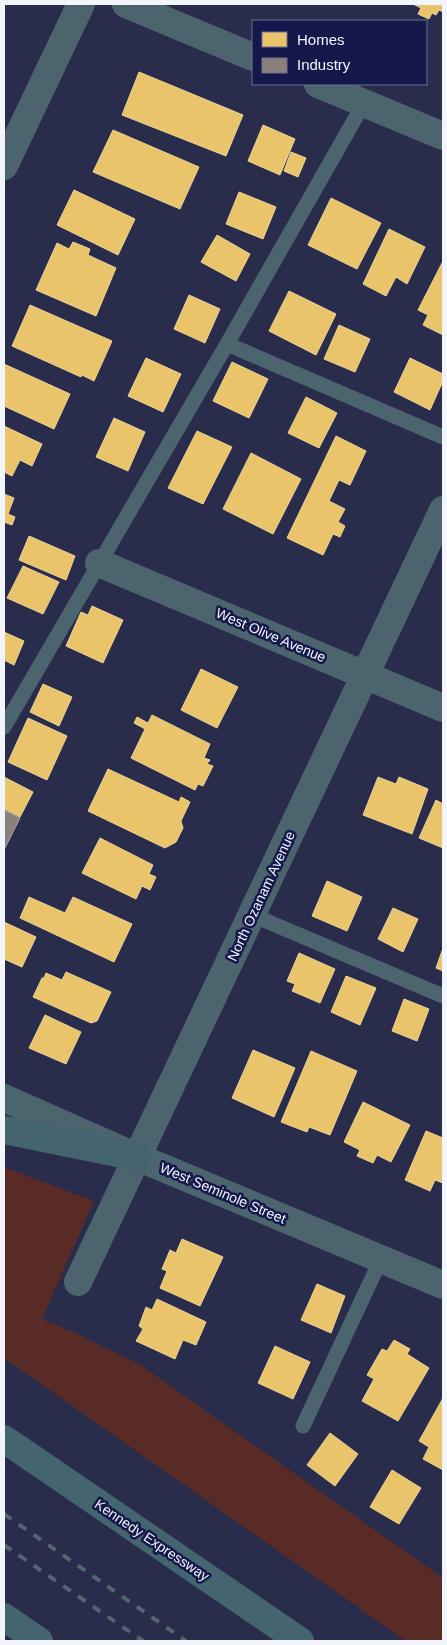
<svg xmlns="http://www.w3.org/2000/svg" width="447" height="1645" font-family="Arial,sans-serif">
	<rect width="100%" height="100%" fill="#292c4a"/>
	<path fill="#592b26" d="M 4,1167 L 94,1201 L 42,1319 L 73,1332 L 142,1366 L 443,1578 L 443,1592 L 441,1595 L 443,1596 L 443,1641 L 406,1641 L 4,1358 Z"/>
	<path fill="#e9c46a" stroke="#ecd396" d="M 413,4 L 443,4 L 443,12 L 439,10 L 436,15 L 432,13 L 429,19 L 418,14 L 421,8 Z
		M 139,72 L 243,115 L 226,156 L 122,115 Z
		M 263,125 L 295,139 L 280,175 L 248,161 Z
		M 113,130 L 199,167 L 180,209 L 93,172 Z
		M 291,152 L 306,158 L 298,177 L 284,171 Z
		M 74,190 L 135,219 L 118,255 L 57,225 Z
		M 239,192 L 276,207 L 263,239 L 226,224 Z
		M 331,198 L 381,223 L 357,269 L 308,245 Z
		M 389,229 L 425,247 L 407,284 L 396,277 L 386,296 L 363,284 Z
		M 217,235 L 250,254 L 236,281 L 201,262 Z
		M 73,242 L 90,249 L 88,255 L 116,268 L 96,316 L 36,290 L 57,243 L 69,249 Z
		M 443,261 L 443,335 L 423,325 L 428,315 L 418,310 Z
		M 289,291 L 336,314 L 316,355 L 269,331 Z
		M 189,295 L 220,309 L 205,343 L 174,329 Z
		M 30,305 L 112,341 L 94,381 L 82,375 L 81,377 L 12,346 Z
		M 339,325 L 370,339 L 355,372 L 324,359 Z
		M 146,358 L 181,374 L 163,412 L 128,396 Z
		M 410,358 L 443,374 L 443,381 L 430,410 L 394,392 Z
		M 232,362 L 268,379 L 249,418 L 213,401 Z
		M 4,364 L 70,394 L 54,429 L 4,406 Z
		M 306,397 L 337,413 L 319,448 L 288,433 Z
		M 114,418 L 145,432 L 128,471 L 96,457 Z
		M 4,426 L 42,444 L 32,466 L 20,460 L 12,476 L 4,472 Z
		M 197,431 L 232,447 L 203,504 L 168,488 Z
		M 336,436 L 366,451 L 350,485 L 339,480 L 329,501 L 345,509 L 338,522 L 345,526 L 340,537 L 333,534 L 323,555 L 287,538 Z
		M 251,453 L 301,479 L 273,534 L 223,509 Z
		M 4,494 L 14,498 L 8,514 L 15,517 L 12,525 L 4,522 Z
		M 29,536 L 75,556 L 66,580 L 19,560 Z
		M 23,566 L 59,582 L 43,614 L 7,598 Z
		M 92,606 L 123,620 L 103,663 L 66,646 L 81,612 L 88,615 Z
		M 4,632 L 24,641 L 14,665 L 4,660 Z
		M 201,669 L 238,687 L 217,728 L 181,710 Z
		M 43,684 L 72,697 L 59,726 L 30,712 Z
		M 152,715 L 210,744 L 204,758 L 210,760 L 207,764 L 213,766 L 203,786 L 198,784 L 195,790 L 131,758 L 145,729 L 134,723 L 137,717 L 148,723 Z
		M 28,718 L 67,736 L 47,780 L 8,762 Z
		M 108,769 L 179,802 L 181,797 L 190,802 L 181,821 L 183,828 L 176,842 L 165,848 L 88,811 Z
		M 4,777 L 33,792 L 20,817 L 4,809 Z
		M 378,777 L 396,784 L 399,777 L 428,789 L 412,834 L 363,815 Z
		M 436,800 L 443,804 L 443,848 L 419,838 Z
		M 100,838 L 153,865 L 149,874 L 156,877 L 150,890 L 142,886 L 136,899 L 82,873 Z
		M 327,881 L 362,897 L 347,931 L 312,916 Z
		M 29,897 L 65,913 L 73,897 L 132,924 L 114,962 L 20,918 Z
		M 393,908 L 418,919 L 403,952 L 378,939 Z
		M 4,922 L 36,937 L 22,967 L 4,959 Z
		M 443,948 L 443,971 L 436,968 Z
		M 299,953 L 335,969 L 320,1003 L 292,991 L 295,984 L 287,981 Z
		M 66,972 L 111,992 L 97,1021 L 91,1023 L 33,997 L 42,978 L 44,978 L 46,973 L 62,980 Z
		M 346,976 L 376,988 L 360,1025 L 331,1012 Z
		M 404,999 L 429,1009 L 417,1041 L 392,1031 Z
		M 45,1015 L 81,1032 L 66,1064 L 29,1048 Z
		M 253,1050 L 295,1068 L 274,1117 L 232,1098 Z
		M 311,1051 L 357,1071 L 330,1135 L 309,1127 L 307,1132 L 281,1122 Z
		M 363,1102 L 410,1125 L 391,1162 L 377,1155 L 373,1163 L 357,1156 L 360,1150 L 344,1142 Z
		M 426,1131 L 443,1138 L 443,1183 L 435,1180 L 430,1191 L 405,1180 Z
		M 182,1239 L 223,1257 L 200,1306 L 160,1288 L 167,1271 L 162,1269 L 170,1250 L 176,1253 Z
		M 317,1284 L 345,1296 L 331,1333 L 301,1320 Z
		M 157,1299 L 206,1322 L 196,1345 L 183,1340 L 175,1359 L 136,1341 L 143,1329 L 139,1326 L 146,1307 L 152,1310 Z
		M 394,1340 L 410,1349 L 407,1354 L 429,1368 L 398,1421 L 362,1401 L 374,1379 L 367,1375 L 382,1349 L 387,1351 Z
		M 275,1346 L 310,1362 L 293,1399 L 258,1383 Z
		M 443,1398 L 443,1470 L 423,1459 L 429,1447 L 419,1441 Z
		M 330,1433 L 358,1454 L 335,1486 L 307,1465 Z
		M 392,1470 L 421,1488 L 399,1524 L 370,1507 Z"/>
	<path fill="#8a817c" stroke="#aaa4a2" d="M 4,810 L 20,818 L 4,850 Z"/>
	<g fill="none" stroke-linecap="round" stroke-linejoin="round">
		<path stroke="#4c646d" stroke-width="15" d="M 227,344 L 443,437
			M 4,727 L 227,344 L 364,103
			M 252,915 L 443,996
			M 303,1426 L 381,1259"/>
		<path stroke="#4c646d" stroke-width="28" d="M 126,4 L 253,57
			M 318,84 L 443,136
			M 4,166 L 81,4
			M 99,563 L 443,708
			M 78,1282 L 443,510"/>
		<path stroke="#4c646d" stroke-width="28" d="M 4,1098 L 137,1157 L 443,1285"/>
		<path stroke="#44646f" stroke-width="28" d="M 4,1130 L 137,1157
			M 4,1439 L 300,1641
			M 4,1617 L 39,1641"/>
		<path stroke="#536570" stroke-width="4" stroke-dasharray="9 9" stroke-linecap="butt" d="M 4,1514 L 186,1641
			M 4,1545 L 143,1641"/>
	</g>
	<g text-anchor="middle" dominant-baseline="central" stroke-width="5" stroke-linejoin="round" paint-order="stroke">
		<g font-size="14" fill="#f3f5fc" stroke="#14184b">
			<text transform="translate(271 635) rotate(23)">West Olive Avenue</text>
			<text transform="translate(261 896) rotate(-65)">North Ozanam Avenue</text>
			<text transform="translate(223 1193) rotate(23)">West Seminole Street</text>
			<text transform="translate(152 1540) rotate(34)">Kennedy Expressway</text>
		</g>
	</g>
	<rect width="447" height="1645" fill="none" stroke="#f3f5fc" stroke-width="10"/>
	<rect x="252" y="20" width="175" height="65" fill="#14184b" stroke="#6d7092"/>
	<rect x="262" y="32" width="25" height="15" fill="#e9c46a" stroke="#6d7092"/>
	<text x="297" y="45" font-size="15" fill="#f3f5fc">Homes</text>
	<rect x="262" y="58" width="25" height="15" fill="#8a817c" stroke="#6d7092"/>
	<text x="297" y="70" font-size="15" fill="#f3f5fc">Industry</text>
</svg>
